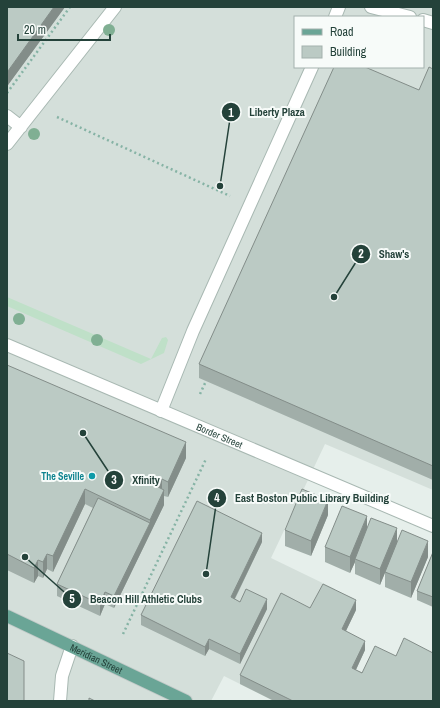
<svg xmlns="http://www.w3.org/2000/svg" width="440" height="708" font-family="'Archivo Narrow',sans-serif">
	<rect width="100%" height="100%" fill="#e6efeb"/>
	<path fill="#d4dfda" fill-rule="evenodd" d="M 7,7 L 433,7 L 433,490 L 325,444 L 271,558 L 335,589 L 280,701 L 274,701 L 224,676 L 211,701 L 7,701 ZM 295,17 L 423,17 L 423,67 L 295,67 Z"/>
	<path fill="#bfe0c8" d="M 7,297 L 151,359 L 162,338 L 166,337 L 168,340 L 164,353 L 141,364 L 7,306 Z"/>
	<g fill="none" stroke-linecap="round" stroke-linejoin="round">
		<g stroke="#a8b8b2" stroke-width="14">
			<path id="lane" d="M 371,7 L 410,17
				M 335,17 L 339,7
				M 423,20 L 433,23
				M 7,116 L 21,127
				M 7,144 L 115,7
				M 161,411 L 193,331 L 312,67"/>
		</g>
		<g stroke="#a8b8b2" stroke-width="14">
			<g id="street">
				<path id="s1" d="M 7,345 L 433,526"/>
				<path d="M 60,701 L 62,676 L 72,646"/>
			</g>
		</g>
		<g stroke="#c2cac8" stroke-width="14">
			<g id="primary">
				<path id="s2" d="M 7,616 L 186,701"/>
			</g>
		</g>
		<path stroke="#86b3a5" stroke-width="2.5" stroke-dasharray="2 3" stroke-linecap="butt" d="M 7,93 L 70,7
			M 57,117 L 230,196
			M 200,394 L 206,381
			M 123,634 L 206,459"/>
		<use href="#lane" stroke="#fff" stroke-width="12"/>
		<use href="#street" stroke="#fff" stroke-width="12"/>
		<use href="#primary" stroke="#6aa596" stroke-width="12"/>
	</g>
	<g fill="#80af93">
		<circle cx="109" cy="30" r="6"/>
		<circle cx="34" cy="134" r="6"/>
		<circle cx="19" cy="319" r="6"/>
		<circle cx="97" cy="340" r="6"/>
	</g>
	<path fill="#a1aea9" d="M 7,7 L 65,7 L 8,85 L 7,84 Z
		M 433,69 L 433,480 L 199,378 L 199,364 L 419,90 Z
		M 7,365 L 186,458 L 168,497 L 164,496 L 164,505 L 114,608 L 105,604 L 100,616 L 57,596 L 57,584 L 93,508 L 85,504 L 53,572 L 47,569 L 43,578 L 38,576 L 34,583 L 7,570 Z
		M 328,515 L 311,556 L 285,546 L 285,530 Z
		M 367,528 L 397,543 L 428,557 L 411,598 L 385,587 L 385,572 L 380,585 L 355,574 L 355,562 L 350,573 L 325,562 L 325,547 Z
		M 262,542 L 235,599 L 240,602 L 267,609 L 240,664 L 209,649 L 205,656 L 141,625 L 141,615 Z
		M 433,552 L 433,607 L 417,600 L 417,591 Z
		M 356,610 L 346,631 L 365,650 L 356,670 L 433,701 L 274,701 L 240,684 L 240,675 Z"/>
	<path fill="#838d89" d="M 54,7 L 65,7 L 8,85 L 8,71 Z
		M 186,442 L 186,458 L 168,497 L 168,482 Z
		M 162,479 L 162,494 L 158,487 Z
		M 85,489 L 85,504 L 53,572 L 53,556 Z
		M 164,490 L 164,505 L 114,608 L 114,596 L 150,523 L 150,520 Z
		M 328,500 L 328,515 L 311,556 L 311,541 Z
		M 367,516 L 367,532 L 355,559 L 355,562 L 350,573 L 350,557 Z
		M 397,528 L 397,544 L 380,585 L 380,569 Z
		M 262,533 L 262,542 L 231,606 L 231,597 Z
		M 428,541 L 428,557 L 411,598 L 411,582 Z
		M 47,554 L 47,569 L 43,578 L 43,562 Z
		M 38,560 L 38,576 L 34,583 L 34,568 Z
		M 105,592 L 105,604 L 100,616 L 100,604 Z
		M 267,599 L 267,609 L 240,664 L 240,654 Z
		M 356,600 L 356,610 L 342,639 L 342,629 Z
		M 209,639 L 209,649 L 205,656 L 205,647 Z
		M 365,641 L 365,650 L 352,678 L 352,668 Z"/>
	<path fill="#bbcac4" stroke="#838d89" d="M 7,7 L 54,7 L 8,71 L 7,70 Z
		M 334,67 L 365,67 L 419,90 L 429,67 L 433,69 L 433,466 L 199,364 Z
		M 7,365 L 186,442 L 168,482 L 162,479 L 158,487 L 164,490 L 150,520 L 85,489 L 53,556 L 47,554 L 43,562 L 38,560 L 34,568 L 7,554 Z
		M 302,489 L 328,500 L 311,541 L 285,530 Z
		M 98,498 L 150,523 L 114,596 L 105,592 L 100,604 L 57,584 Z
		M 197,501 L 262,533 L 231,597 L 240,602 L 246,589 L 267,599 L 240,654 L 209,639 L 205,647 L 141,615 Z
		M 342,506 L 367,516 L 350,557 L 325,547 Z
		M 371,518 L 397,528 L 380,569 L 355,559 Z
		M 402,530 L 428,541 L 411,582 L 385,572 Z
		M 433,552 L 433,597 L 417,591 Z
		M 323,584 L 356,600 L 342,629 L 365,641 L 352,668 L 362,673 L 375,646 L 396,656 L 404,638 L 433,653 L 433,701 L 293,701 L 240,675 L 281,593 L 310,608 Z
		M 7,653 L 24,661 L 24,701 L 7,701 Z
		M 89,698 L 95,701 L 89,701 Z"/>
	<circle fill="#0f9aa8" stroke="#f7fbf9" stroke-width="1.5" cx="92" cy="476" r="4"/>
	<g text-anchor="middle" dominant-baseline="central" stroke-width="4" stroke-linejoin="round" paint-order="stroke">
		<g font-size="10" fill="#24423a" stroke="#f7fbf9">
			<text stroke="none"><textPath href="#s1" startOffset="231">Border Street</textPath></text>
			<text stroke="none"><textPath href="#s2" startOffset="99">Meridian Street</textPath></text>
		</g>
		<g font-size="10" font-weight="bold" fill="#0d838f" stroke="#f7fbf9" text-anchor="end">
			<text x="84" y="476">The Seville</text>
		</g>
	</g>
	<path fill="none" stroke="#24423a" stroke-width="1.5" d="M220 186L231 112M334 297L361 254M83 433L114 480M206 574L217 498M25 557L72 599"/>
	<g fill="#24423a" stroke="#f7fbf9" stroke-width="1.5">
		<circle cx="220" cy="186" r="4"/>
		<circle cx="334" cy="297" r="4"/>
		<circle cx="83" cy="433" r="4"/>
		<circle cx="206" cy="574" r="4"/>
		<circle cx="25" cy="557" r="4"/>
		<circle cx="231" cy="112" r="10"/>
		<circle cx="361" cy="254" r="10"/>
		<circle cx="114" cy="480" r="10"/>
		<circle cx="217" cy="498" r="10"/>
		<circle cx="72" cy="599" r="10"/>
	</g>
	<g font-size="12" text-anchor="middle" font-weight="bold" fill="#fff">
		<text x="231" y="117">1</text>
		<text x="361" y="258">2</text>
		<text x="114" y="484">3</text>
		<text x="217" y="502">4</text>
		<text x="72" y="603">5</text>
	</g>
	<g font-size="11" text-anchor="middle" font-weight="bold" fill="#24423a" stroke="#f7fbf9" stroke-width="4" stroke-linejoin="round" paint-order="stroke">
		<text x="277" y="116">Liberty Plaza</text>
		<text x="394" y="258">Shaw's</text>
		<text x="146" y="484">Xfinity</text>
		<text x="312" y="502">East Boston Public Library Building</text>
		<text x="146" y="603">Beacon Hill Athletic Clubs</text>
	</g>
	<rect width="440" height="708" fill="none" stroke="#24423a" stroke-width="16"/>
	<rect x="294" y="16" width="130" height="52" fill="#f7fbf9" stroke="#a3b1ad"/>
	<rect x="302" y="29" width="20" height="6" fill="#6aa596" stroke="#a3b1ad"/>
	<text x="330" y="36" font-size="12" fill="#24423a">Road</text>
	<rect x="302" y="46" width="20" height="12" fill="#bbcac4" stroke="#a3b1ad"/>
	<text x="330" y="56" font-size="12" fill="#24423a">Building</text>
	<path d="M18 34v6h92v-6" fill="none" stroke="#24423a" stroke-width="2"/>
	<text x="24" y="34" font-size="12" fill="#24423a" stroke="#f7fbf9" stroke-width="3" paint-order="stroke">20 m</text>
</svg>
